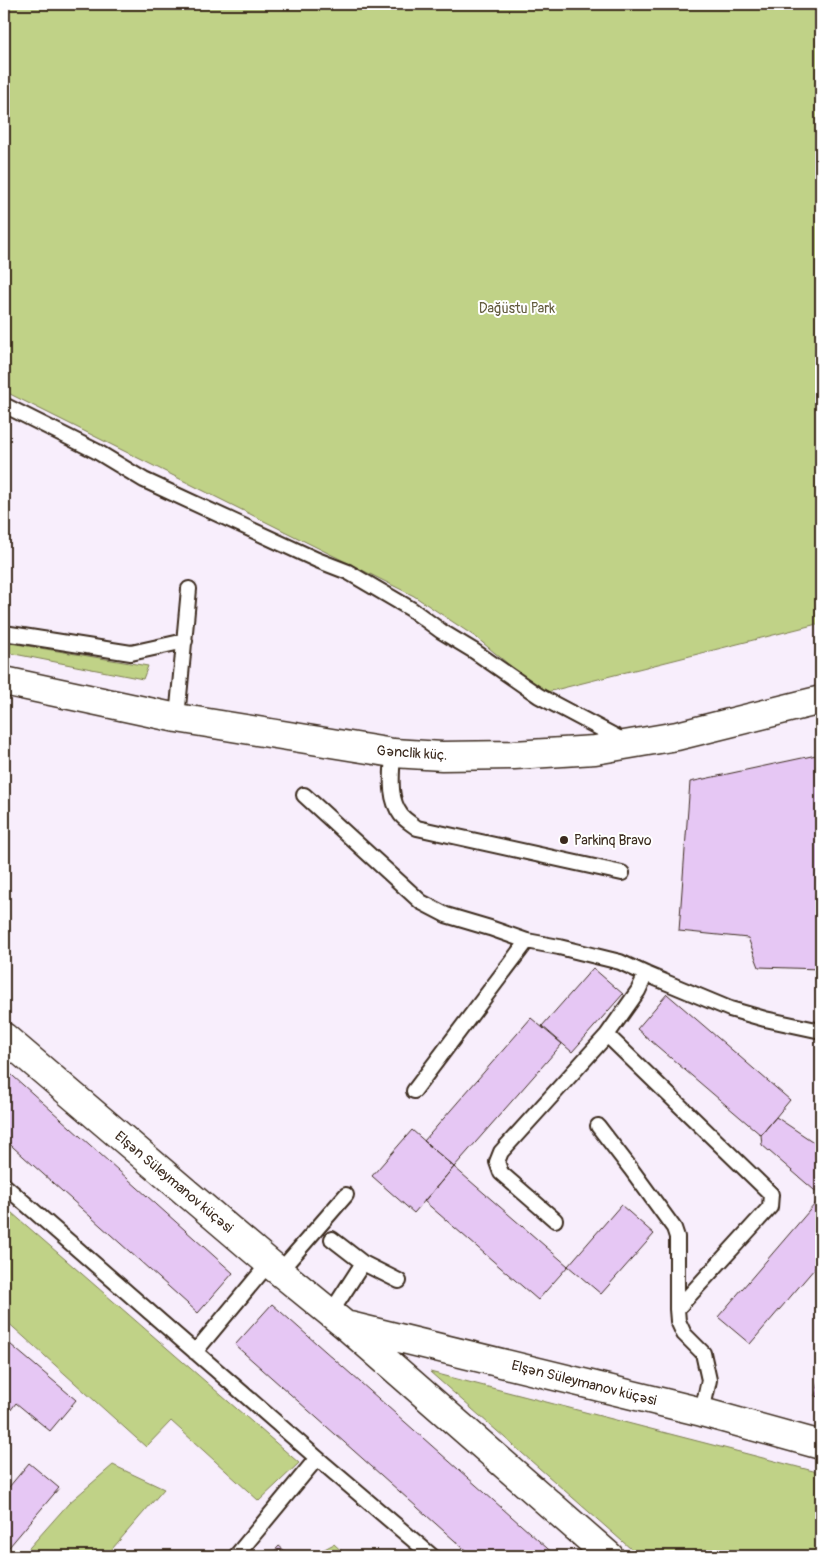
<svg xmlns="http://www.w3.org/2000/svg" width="825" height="1560" font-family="Pangolin,sans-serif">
	<rect width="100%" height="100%" fill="#f8eefc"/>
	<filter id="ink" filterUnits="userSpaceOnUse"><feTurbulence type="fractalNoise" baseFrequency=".02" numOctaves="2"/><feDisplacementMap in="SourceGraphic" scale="10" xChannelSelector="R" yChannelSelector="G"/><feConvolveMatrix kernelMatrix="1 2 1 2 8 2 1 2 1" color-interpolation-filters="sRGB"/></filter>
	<g filter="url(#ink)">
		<path fill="#c0d287" stroke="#7e7e52" d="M 4,4 L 821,4 L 821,623 L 543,693 L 477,638 L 414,596 L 4,391 Z
			M 4,642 L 148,666 L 143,679 L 4,652 Z
			M 4,1206 L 299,1463 L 259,1501 L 171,1421 L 146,1447 L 4,1319 Z
			M 430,1372 L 821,1473 L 821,1556 L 639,1556 Z
			M 113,1465 L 164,1489 L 106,1556 L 22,1556 L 69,1503 Z
			M 334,1544 L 347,1556 L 311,1556 Z"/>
		<path fill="#e6c7f4" stroke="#3b2a1e" d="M 821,754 L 821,969 L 759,967 L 748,938 L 679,931 L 690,782 Z
			M 593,968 L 623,994 L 572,1052 L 542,1026 Z
			M 667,994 L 790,1100 L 761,1135 L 637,1029 Z
			M 531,1018 L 562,1044 L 454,1167 L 424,1141 Z
			M 4,1068 L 233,1273 L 198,1313 L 4,1139 Z
			M 776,1117 L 821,1147 L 821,1196 L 762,1145 L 761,1135 Z
			M 412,1130 L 454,1167 L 414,1213 L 372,1176 Z
			M 454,1167 L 568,1266 L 538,1300 L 424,1201 Z
			M 821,1197 L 821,1261 L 750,1344 L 718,1317 Z
			M 621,1205 L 654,1234 L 601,1294 L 568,1266 Z
			M 272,1304 L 556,1556 L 472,1556 L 235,1345 Z
			M 4,1339 L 76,1400 L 50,1431 L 16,1403 L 4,1419 L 4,1398 L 7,1395 L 4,1393 Z
			M 821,1370 L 821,1397 L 815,1396 Z
			M 29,1463 L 59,1488 L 4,1553 L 4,1493 Z
			M 279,1546 L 291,1556 L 270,1556 Z"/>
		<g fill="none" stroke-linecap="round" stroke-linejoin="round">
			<g stroke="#3b2a1e" stroke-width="18">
				<path id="lane" d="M 4,405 L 96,451 L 144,480 L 317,560 L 348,572 L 411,609 L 441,631 L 474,651 L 539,696 L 624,741
					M 4,633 L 131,653 L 185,641
					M 177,718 L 189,589
					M 393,753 C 392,774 388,798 401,815 C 405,820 412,824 417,828 L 622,873
					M 304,795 L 421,902 L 446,915 L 490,928 L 527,941 L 559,947 L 620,962 L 646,974 L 730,1009 L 765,1019 L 821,1031
					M 607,1035 L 771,1194 L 770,1207 L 677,1309 L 678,1321 L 684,1334 L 703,1353 L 709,1380 L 702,1412
					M 414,1091 L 527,941
					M 598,1126 L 631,1169 L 674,1228 L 677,1237 L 677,1309
					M 4,1185 L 317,1458 L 432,1556
					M 555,1220 L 501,1173 L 497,1162 L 501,1152 L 607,1035 L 638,991 L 646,974
					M 332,1239 L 363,1263 L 399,1281
					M 280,1271 L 346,1195
					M 330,1314 L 363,1263
					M 195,1352 L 269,1263
					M 236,1556 L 317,1458"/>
			</g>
			<g stroke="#3b2a1e" stroke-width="31">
				<path id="street" d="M 4,1037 L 269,1263 L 345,1325 L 609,1556
					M 350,1326 L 702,1412 L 821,1445"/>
			</g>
			<g stroke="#3b2a1e" stroke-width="31">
				<path id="secondary" d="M 4,681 L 177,718 L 393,753 L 442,756 L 514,755 L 595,750 L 677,736 L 821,700"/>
			</g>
			<use href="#lane" stroke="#fff" stroke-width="14"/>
			<use href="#street" stroke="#fff" stroke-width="28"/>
			<use href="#secondary" stroke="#fff" stroke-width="28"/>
		</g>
	</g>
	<circle fill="#3b2a1e" stroke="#fff" stroke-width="2" cx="564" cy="840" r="5"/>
	<g text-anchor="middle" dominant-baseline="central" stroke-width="4" stroke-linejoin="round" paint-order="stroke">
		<g font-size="14" fill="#635c3e" stroke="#fff">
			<text x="517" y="308">Dağüstu Park</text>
		</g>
		<g font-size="14" fill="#3b2a1e" stroke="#fff">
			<text transform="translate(412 753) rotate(4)">Gənclik küç.</text>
			<text transform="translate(174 1182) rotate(40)">Elşən Süleymanov küçəsi</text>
			<text transform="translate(584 1383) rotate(14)">Elşən Süleymanov küçəsi</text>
		</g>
		<g font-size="14" fill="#3b2a1e" stroke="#fff" text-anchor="start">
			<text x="574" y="840">Parkinq Bravo</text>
		</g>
	</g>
	<rect width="825" height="1560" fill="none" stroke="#fff" stroke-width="20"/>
	<rect x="10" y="10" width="805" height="1540" fill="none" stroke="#3b2a1e" stroke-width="2" filter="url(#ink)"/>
</svg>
